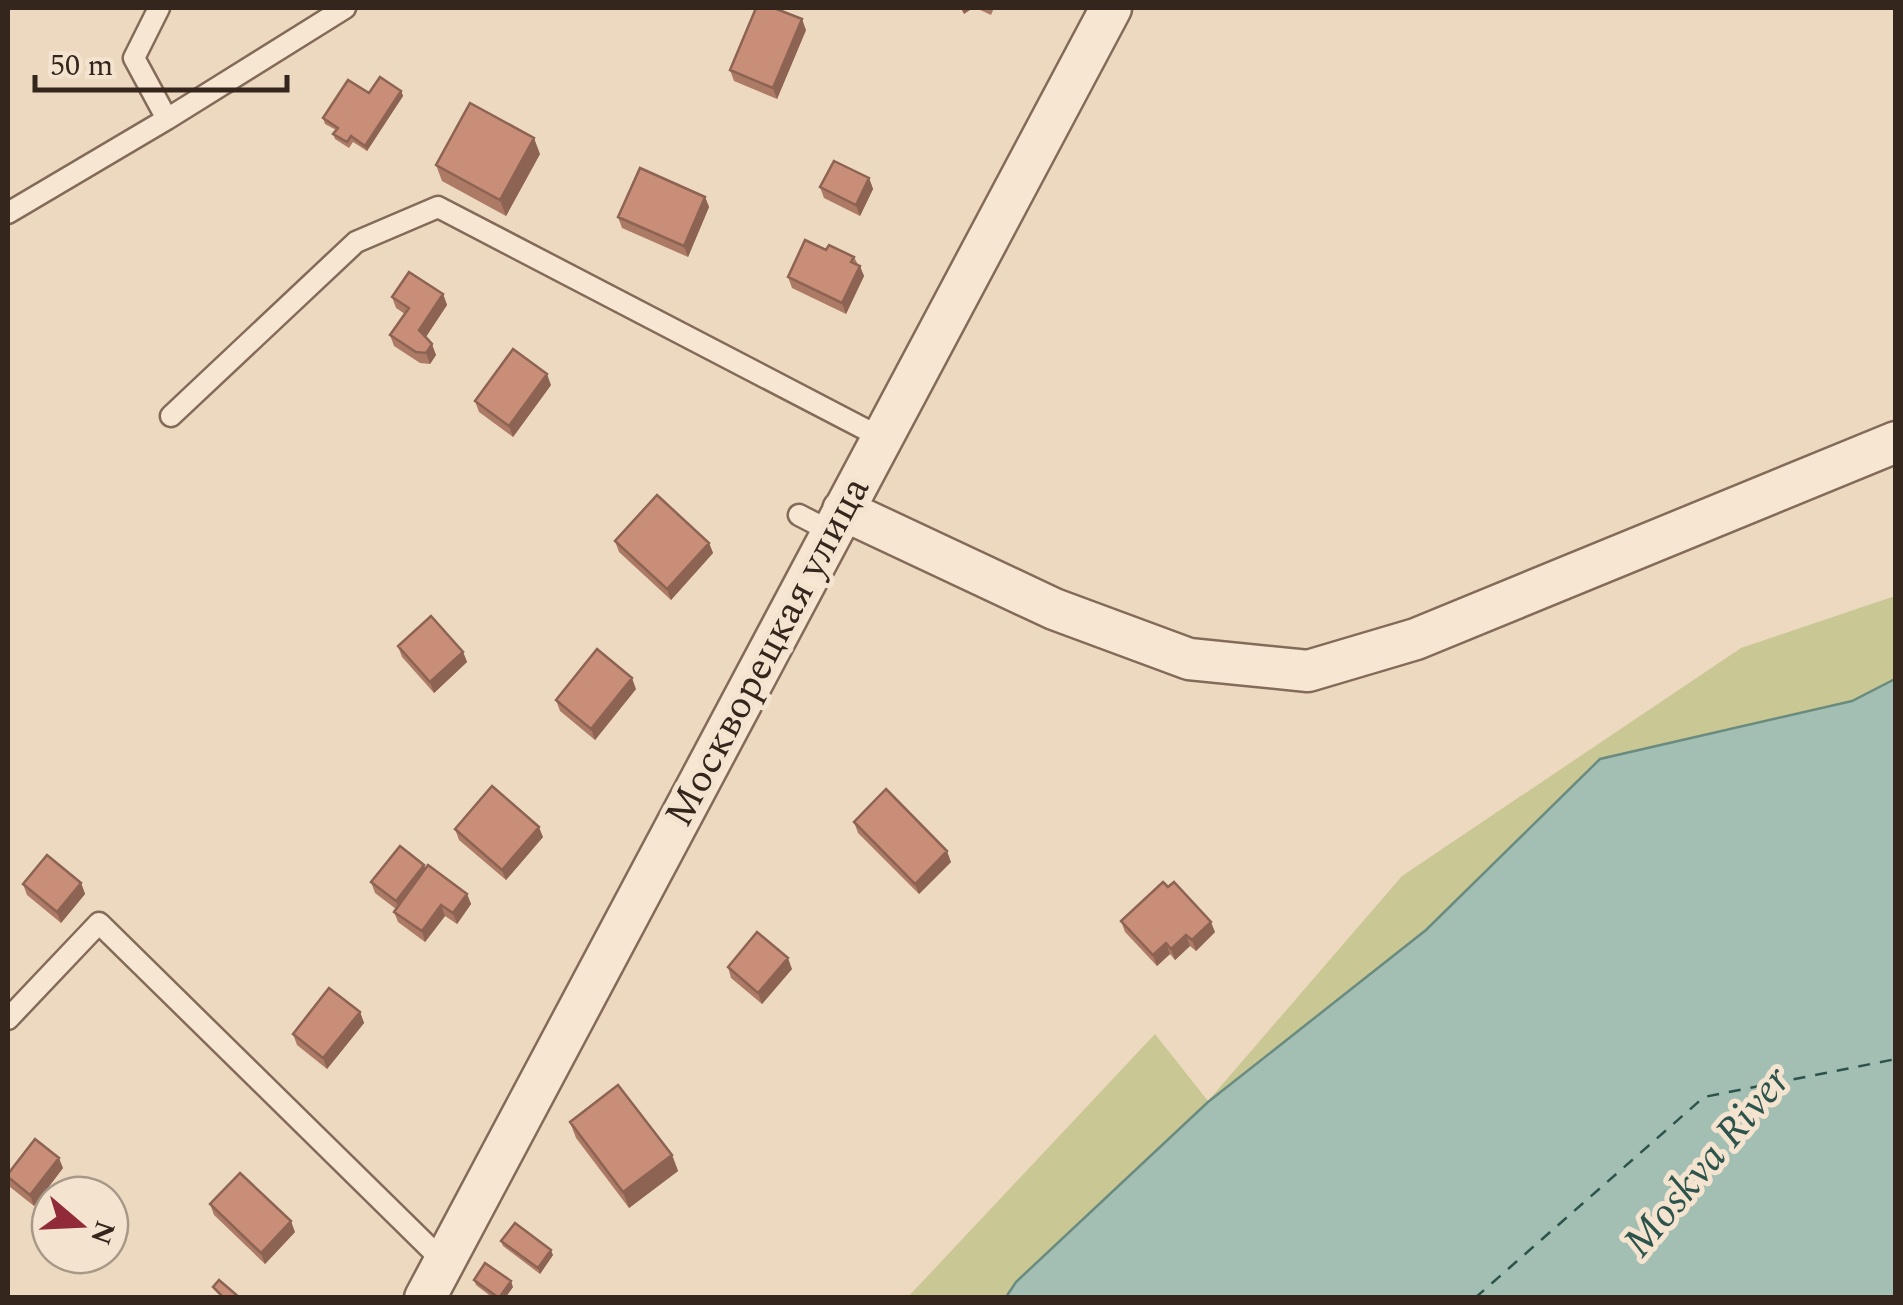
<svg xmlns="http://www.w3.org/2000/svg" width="1903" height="1305" font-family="Spectral,serif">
	<rect width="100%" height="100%" fill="#ecd9c0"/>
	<path fill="#c9c894" d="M 1895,596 L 1895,679 L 1426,930 L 1208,1102 L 1016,1282 L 1006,1297 L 907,1298 L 1155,1034 L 1208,1101 L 1402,876 L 1741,648 Z"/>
	<path fill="#a3beb2" stroke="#6a8b7f" stroke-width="2.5" d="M 1895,679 L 1895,1297 L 1006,1297 L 1016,1282 L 1208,1102 L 1426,930 L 1600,759 L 1852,701 Z"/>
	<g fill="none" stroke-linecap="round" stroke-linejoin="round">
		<path stroke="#2c544c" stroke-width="2.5" stroke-dasharray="12 10" stroke-linecap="butt" d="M 1475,1298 L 1704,1097 L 1896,1059"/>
		<g stroke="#846a59" stroke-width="25">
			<path id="lane" d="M 159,8 L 134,58 L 167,119 L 345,8
				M 8,213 L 167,119
				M 171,416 L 356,242 L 438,207 L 880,437
				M 799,515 L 832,532
				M 8,1019 L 99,923 L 445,1263"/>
		</g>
		<g stroke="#846a59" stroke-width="45">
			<path id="street" d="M 843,510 L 1054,609 L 1189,659 L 1308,671 L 1416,639 L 1896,442
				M 425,1298 L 1111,8"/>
		</g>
		<use href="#lane" stroke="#f7e7d2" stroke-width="20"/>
		<use href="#street" stroke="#f7e7d2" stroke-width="40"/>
	</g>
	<path fill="#ad7a66" d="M 976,8 L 994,8 L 991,15 Z
		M 806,30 L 777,99 L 734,81 L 730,70 Z
		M 401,91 L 403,96 L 367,151 L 353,142 L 349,148 L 335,139 L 333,134 L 336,130 L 325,124 L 323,118 L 369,93 Z
		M 540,154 L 506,216 L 442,181 L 436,165 Z
		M 869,178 L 873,189 L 860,216 L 824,198 L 820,187 Z
		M 705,197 L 709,207 L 688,257 L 622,228 L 618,217 Z
		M 826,250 L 854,257 L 864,276 L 846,314 L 792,288 L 788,277 Z
		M 443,294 L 447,305 L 426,337 L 436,355 L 430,364 L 420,363 L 394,346 L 390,335 L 405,314 L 396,308 L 392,297 Z
		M 551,385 L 513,437 L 479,412 L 475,401 Z
		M 615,541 L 709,543 L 713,553 L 671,600 L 619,552 Z
		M 398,646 L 463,652 L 467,662 L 434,693 L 402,657 Z
		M 636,689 L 595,740 L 560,711 L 556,700 Z
		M 854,822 L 951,862 L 919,894 L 858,833 Z
		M 455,829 L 543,837 L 506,880 L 459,840 Z
		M 424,865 L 425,869 L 467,894 L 471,904 L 457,924 L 445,916 L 425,942 L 398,922 L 394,912 L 396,909 L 375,893 L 371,882 Z
		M 81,883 L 85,894 L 61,923 L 27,895 L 23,884 Z
		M 1121,921 L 1215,932 L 1196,951 L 1190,946 L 1175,960 L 1170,954 L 1157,966 L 1125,932 Z
		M 728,967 L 792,969 L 762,1004 L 731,978 Z
		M 360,1012 L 364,1023 L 327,1069 L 297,1045 L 293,1034 Z
		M 570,1122 L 672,1155 L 678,1171 L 629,1208 L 576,1138 Z
		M 63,1168 L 34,1206 L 10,1187 L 8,1179 L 8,1174 Z
		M 210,1204 L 295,1232 L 265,1264 L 214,1215 Z
		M 501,1241 L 553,1255 L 540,1274 L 503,1246 Z
		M 474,1280 L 513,1287 L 505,1298 L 493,1298 L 476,1285 Z"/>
	<path fill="#8d6353" d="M 961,8 L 973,8 L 964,14 Z
		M 802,19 L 806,30 L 777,99 L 773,88 Z
		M 401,91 L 403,96 L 367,151 L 365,146 Z
		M 534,138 L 540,154 L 506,216 L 500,200 Z
		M 869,178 L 873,189 L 860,216 L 856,205 Z
		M 705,197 L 709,207 L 688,257 L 684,246 Z
		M 860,266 L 864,276 L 846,314 L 842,303 Z
		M 443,294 L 447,305 L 423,341 L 419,330 Z
		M 432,344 L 436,355 L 430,364 L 426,353 Z
		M 547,374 L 551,385 L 513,437 L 509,426 Z
		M 709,543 L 713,553 L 671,600 L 667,589 Z
		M 463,652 L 467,662 L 434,693 L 430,682 Z
		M 632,678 L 636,689 L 595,740 L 591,729 Z
		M 539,827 L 543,837 L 506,880 L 502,870 Z
		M 947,851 L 951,862 L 919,894 L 915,884 Z
		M 424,865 L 428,876 L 400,912 L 396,901 Z
		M 81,883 L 85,894 L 61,923 L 57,912 Z
		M 467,894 L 471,904 L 457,924 L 453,913 Z
		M 441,905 L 445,916 L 425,942 L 422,931 Z
		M 1211,922 L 1215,932 L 1196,951 L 1192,940 Z
		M 1186,935 L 1190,946 L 1175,960 L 1171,949 Z
		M 1166,943 L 1170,954 L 1157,966 L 1153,955 Z
		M 788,958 L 792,969 L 762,1004 L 758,993 Z
		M 360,1012 L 364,1023 L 327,1069 L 323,1058 Z
		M 672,1155 L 678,1171 L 629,1208 L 623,1192 Z
		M 59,1158 L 63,1168 L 34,1206 L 30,1195 Z
		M 291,1221 L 295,1232 L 265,1264 L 261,1253 Z
		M 551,1250 L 553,1255 L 540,1274 L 538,1268 Z
		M 511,1281 L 513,1287 L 505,1298 L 499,1298 Z"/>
	<path fill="#c98e77" stroke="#8d6353" stroke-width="2.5" d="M 756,8 L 774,8 L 802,19 L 773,88 L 730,70 Z
		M 380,77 L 401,91 L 365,146 L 351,136 L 347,142 L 333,134 L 338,128 L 323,118 L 348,80 L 369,93 Z
		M 470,103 L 534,138 L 500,200 L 436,165 Z
		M 834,161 L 869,178 L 856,205 L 820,187 Z
		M 640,168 L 705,197 L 684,246 L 618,217 Z
		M 805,240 L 826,250 L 829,245 L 854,257 L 851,262 L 860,266 L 842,303 L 788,277 Z
		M 409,272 L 443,294 L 419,330 L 432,344 L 426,353 L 416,352 L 390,335 L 409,308 L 392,297 Z
		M 513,349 L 547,374 L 509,426 L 475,401 Z
		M 657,495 L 709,543 L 667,589 L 615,541 Z
		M 431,616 L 463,652 L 430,682 L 398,646 Z
		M 597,649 L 632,678 L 591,729 L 556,700 Z
		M 492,786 L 539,827 L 502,870 L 455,829 Z
		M 886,789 L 947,851 L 915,884 L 854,822 Z
		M 400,846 L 424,865 L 396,901 L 371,882 Z
		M 47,855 L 81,883 L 57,912 L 23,884 Z
		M 428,865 L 467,894 L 453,913 L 441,905 L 422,931 L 394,912 Z
		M 1163,882 L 1168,887 L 1174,882 L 1211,922 L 1192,940 L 1186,935 L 1171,949 L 1166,943 L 1153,955 L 1121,921 Z
		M 757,932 L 788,958 L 758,993 L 728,967 Z
		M 329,988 L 360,1012 L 323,1058 L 293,1034 Z
		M 618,1085 L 672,1155 L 623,1192 L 570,1122 Z
		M 35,1139 L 59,1158 L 30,1195 L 8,1177 L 8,1174 Z
		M 240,1173 L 291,1221 L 261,1253 L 210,1204 Z
		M 515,1223 L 551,1250 L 538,1268 L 501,1241 Z
		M 485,1263 L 511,1281 L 499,1298 L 474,1280 Z
		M 219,1280 L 240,1298 L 219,1298 L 221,1295 L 213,1287 Z"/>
	<g text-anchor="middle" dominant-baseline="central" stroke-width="10" stroke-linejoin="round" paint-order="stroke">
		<g font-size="40" fill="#34251d" stroke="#f4e4cf">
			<text transform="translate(768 652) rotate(-62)">Москворецкая улица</text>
		</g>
		<g font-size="42" font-style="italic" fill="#2c544c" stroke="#f4e4cf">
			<text transform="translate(1707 1162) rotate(-50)">Moskva River</text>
		</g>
	</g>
	<rect width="1903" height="1305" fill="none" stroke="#34251d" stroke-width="20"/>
	<g transform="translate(80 1225) rotate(109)"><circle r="48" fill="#f4e4cf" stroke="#a79888" stroke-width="2.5"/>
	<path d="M0-8L18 38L0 25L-18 38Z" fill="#912b39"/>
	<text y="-15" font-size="28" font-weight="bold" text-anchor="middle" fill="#34251d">N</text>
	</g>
	<path d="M35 75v15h252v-15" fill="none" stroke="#34251d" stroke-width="5"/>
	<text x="50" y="75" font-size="30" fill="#34251d" stroke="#f4e4cf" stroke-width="8" paint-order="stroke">50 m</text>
</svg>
